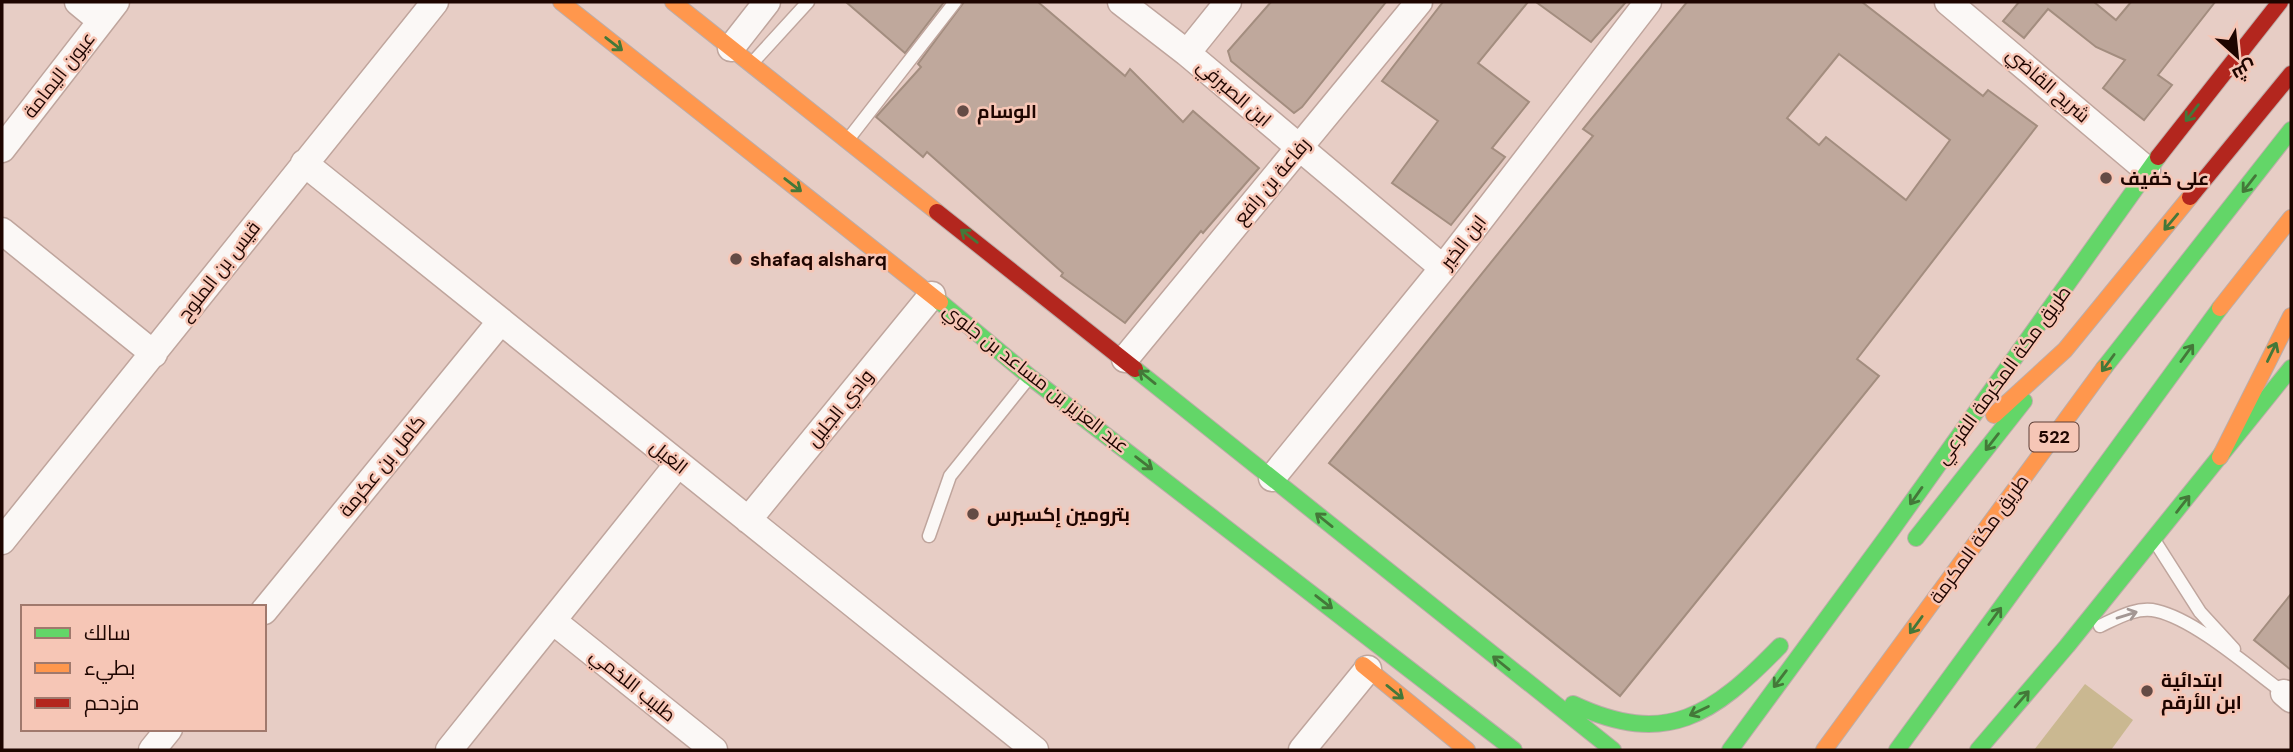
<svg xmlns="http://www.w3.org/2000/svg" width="2293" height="752" font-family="'DM Sans',Cairo,sans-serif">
	<rect width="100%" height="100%" fill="#e7cdc5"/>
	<path fill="#cab891" d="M 2085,684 L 2133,720 L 2111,750 L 2034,750 Z"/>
	<path fill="#bfa89c" stroke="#a38d7f" stroke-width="2" fill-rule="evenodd" d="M 846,2 L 944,2 L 905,53 Z
		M 964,2 L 1038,2 L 1125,76 L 1130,69 L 1183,122 L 1193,111 L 1259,168 L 1203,233 L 1201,231 L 1125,323 L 1061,276 L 1063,273 L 927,152 L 923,157 L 876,117 L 921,67 L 918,64 Z
		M 1271,2 L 1386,2 L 1302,107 L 1294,113 L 1231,61 L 1228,51 Z
		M 1443,2 L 1528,2 L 1478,63 L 1529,102 L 1492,148 L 1505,157 L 1451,225 L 1392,183 L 1438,121 L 1382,81 Z
		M 1536,2 L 1626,2 L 1591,42 Z
		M 1687,2 L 1862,2 L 1983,96 L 1988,90 L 2037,126 L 1857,359 L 1879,376 L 1620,696 L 1329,463 L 1593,136 L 1583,129 ZM 1839,54 L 1950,140 L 1906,200 L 1826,137 L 1819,145 L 1787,118 Z
		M 2019,2 L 2094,2 L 2116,20 L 2131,2 L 2215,2 L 2158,75 L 2172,85 L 2144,120 L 2103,88 L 2125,60 L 2096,47 L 2048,9 L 2024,38 L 2003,21 Z
		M 2291,594 L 2291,670 L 2254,640 Z"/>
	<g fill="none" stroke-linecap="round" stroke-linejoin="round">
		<g stroke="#bfa59d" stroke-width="15">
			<path id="lane" d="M 754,61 L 808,2
				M 850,137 L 955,2
				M 929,536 L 950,476 L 1027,380
				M 2156,543 L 2200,612 L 2234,649
				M 2100,626 C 2117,618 2137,606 2157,611 C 2196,620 2251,669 2284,693"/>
		</g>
		<g stroke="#bfa59d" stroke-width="29">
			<path id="street" d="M 78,2 L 101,21
				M 1121,2 L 1187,53 L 1443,268
				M 1948,2 L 2147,170
				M 731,48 L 767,2
				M 1187,53 L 1228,2
				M 2,149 L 116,2
				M 304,163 L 1035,750
				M 2,231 L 154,354
				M 1125,359 L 1419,2
				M 1272,478 L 1443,268 L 1648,2
				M 748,520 L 932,295
				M 2,541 L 435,2
				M 264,611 L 501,321
				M 553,621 L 714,750
				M 2284,693 L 2291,699
				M 152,750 L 169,729
				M 449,750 L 678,464
				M 1302,750 L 1368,669"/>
		</g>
		<g stroke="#bcada9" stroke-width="18">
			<path id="fast" d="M 940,302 L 1030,377 L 1514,750
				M 2104,368 L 2291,130
				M 1135,369 L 1613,750
				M 1916,538 L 2024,401
				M 1573,704 C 1667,748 1713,715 1780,646
				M 1730,750 L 1891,531 L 2158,157
				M 1897,750 L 2220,308
				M 1978,750 L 2067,646 L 2291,368"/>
		</g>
		<g stroke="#bcada9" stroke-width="18">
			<path id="slow" d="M 561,2 L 940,302
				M 673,2 L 937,212
				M 2220,308 L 2291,218
				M 1994,415 L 2065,350 L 2190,197
				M 2220,457 L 2291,316
				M 1363,665 L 1467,750
				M 1824,750 L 2104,368"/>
		</g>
		<g stroke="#bcada9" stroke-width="18">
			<path id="jam" d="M 2158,157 L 2280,2
				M 2190,197 L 2291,74
				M 937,212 L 1135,369"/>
		</g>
		<use href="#lane" stroke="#fbf8f6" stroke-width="12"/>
		<use href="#street" stroke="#fbf8f6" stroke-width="26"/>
		<use href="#fast" stroke="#63d668" stroke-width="16"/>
		<use href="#slow" stroke="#ff974d" stroke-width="16"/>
		<use href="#jam" stroke="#b3261e" stroke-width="16"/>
	</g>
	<defs><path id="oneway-shaft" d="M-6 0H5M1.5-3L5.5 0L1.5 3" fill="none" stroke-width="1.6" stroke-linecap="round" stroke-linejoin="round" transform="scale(1.75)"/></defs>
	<g stroke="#447839">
		<use href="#oneway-shaft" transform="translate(614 44) rotate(38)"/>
		<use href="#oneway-shaft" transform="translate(2192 113) rotate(128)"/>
		<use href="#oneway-shaft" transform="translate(2249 184) rotate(128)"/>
		<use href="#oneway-shaft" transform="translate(793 185) rotate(38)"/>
		<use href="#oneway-shaft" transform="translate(2171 222) rotate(130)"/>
		<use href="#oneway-shaft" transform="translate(969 236) rotate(-142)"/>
		<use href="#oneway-shaft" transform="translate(2272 352) rotate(-64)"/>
		<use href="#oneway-shaft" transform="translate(2187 353) rotate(-54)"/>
		<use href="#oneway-shaft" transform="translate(2108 363) rotate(126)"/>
		<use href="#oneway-shaft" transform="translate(1147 377) rotate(-141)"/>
		<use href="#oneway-shaft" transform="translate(1992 442) rotate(128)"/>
		<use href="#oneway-shaft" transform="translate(1144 463) rotate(37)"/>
		<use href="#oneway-shaft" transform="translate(1916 496) rotate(125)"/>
		<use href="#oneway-shaft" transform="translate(2183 504) rotate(-52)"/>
		<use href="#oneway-shaft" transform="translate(1324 520) rotate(-141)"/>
		<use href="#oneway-shaft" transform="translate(1324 602) rotate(38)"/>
		<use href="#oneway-shaft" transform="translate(1995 616) rotate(-54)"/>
		<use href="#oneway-shaft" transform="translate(1916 625) rotate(126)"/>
		<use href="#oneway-shaft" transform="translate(1501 663) rotate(-141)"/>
		<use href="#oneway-shaft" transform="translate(1780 679) rotate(127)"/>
		<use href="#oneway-shaft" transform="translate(1395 692) rotate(39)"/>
		<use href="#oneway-shaft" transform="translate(2022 699) rotate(-49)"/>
		<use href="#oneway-shaft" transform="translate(1699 711) rotate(154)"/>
	</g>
	<use stroke="#a39794" href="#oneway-shaft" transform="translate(2127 615) rotate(-17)"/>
	<g fill="#644b45" stroke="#f6c6b6" stroke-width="2.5">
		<circle cx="963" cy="111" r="7"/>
		<circle cx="2106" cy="178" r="7"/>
		<circle cx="736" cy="259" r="7"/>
		<circle cx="973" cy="514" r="7"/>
		<circle cx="2147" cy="691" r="7"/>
	</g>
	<g text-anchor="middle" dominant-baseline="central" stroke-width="5" stroke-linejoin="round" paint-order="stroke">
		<rect fill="#f6c6b6" stroke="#5f3f37" stroke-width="2" x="2029.5" y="422.5" width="49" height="29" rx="5"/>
		<g font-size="18" font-weight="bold" fill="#1e0500">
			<text x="2054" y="437">522</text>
		</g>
		<g font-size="19" fill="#1e0500" stroke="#f6c6b6">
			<text transform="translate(59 75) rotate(-52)">عيون اليمامة</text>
			<text transform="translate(2048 85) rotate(41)">شريح القاضي</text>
			<text transform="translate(1234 93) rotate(41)">ابن الصيرفي</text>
			<text transform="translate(1272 181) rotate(-50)">رفاعة بن رافع</text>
			<text transform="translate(1463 242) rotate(-52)">ابن الخير</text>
			<text transform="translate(219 271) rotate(-52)">قيس بن الملوح</text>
			<text transform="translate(2003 375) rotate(-54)">طريق مكة المكرمة الفرعي</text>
			<text transform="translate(1036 378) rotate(38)">عبد العزيز بن مساعد بن جلوي</text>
			<text transform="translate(840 408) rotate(-51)">وادي الجليل</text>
			<text transform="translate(669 457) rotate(39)">الغيل</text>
			<text transform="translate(382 466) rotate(-51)">كامل بن عكرمة</text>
			<text transform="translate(1979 539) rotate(-54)">طريق مكة المكرمة</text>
			<text transform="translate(633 685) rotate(39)">طليب اللخمي</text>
		</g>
		<g font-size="19" font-weight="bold" fill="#1e0500" stroke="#f6c6b6" text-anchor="start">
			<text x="977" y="111">الوسام</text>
			<text x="2120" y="178">على خفيف</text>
			<text x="750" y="259">shafaq alsharq</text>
			<text x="987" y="514">بترومين إكسبرس</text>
			<text x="2161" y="680">ابتدائية<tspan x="2161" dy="22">ابن الأرقم</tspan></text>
		</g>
	</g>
	<rect width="2293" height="752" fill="none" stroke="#1e0500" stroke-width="7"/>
	<rect x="21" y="605" width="245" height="126" fill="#f6c6b6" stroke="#a0796d" stroke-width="2"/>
	<rect x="35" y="628" width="35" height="10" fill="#63d668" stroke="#a0796d" stroke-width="2"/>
	<text x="84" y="640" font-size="21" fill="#1e0500">سالك</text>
	<rect x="35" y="663" width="35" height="10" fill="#ff974d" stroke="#a0796d" stroke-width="2"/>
	<text x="84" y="675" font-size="21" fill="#1e0500">بطيء</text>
	<rect x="35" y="698" width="35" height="10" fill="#b3261e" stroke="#a0796d" stroke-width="2"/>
	<text x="84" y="710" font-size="21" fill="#1e0500">مزدحم</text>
	<g transform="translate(2237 56) rotate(153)" stroke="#f6c6b6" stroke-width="5" paint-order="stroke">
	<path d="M0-5L12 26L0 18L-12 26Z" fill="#1e0500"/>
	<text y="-10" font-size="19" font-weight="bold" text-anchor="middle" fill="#1e0500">ش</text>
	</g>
</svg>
